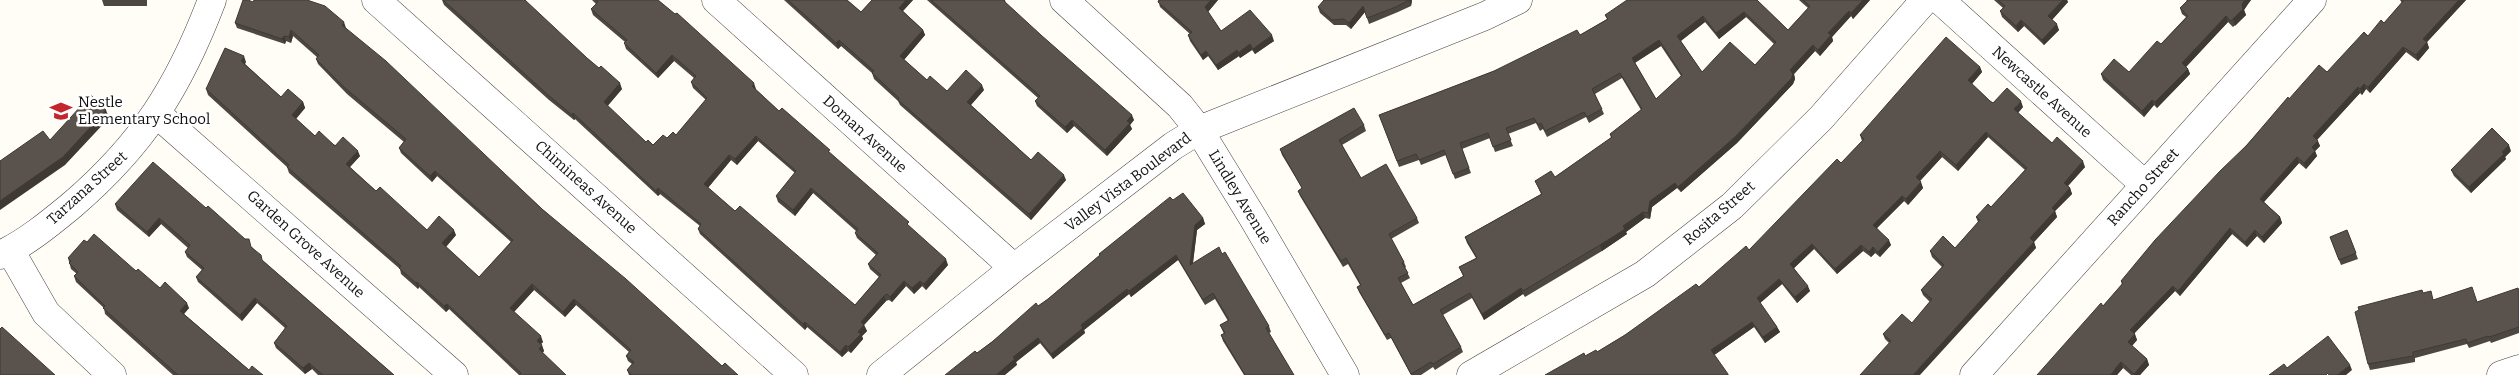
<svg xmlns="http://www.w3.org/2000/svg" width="2519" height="375" font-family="Bitter,serif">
	<rect width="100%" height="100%" fill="#fffdf5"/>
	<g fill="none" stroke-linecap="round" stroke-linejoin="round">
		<g stroke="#444" stroke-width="29">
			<path id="minor" d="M 376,0 L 794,375
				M 716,0 L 1014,268
				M 1064,0 L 1180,106 L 1199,130 L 1253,218 L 1345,375
				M 1940,0 L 2144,184
				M 157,114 L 454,375
				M 10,250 L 46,313 L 112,375
				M 0,255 C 26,243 50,223 72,205 C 143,144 179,87 212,0
				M 881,375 L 1014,268 L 1173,146 L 1199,130 L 1485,16 L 1518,0
				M 1471,375 L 1645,274 L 1732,206 L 1821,118 L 1925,0
				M 1974,375 L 2312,0
				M 2501,375 L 2519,369"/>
		</g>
		<use href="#minor" stroke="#fff" stroke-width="28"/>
	</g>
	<path fill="#4d4742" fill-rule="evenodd" d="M 102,0 L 147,0 L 147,6 L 104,6 Z
		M 442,0 L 522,0 L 622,89 L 607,106 L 646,142 L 653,145 L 676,135 L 706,100 L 693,88 L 691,82 L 694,78 L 674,61 L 658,78 L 626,49 L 624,43 L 625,42 L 593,15 L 591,9 L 596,4 L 592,0 L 658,0 L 779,111 L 831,154 L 911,228 L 948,265 L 926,290 L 922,286 L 914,294 L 906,286 L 892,302 L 889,300 L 886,301 L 864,325 L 867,331 L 862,336 L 863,339 L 851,353 L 848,351 L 842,357 L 807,327 L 805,330 L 700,234 L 698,229 L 700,226 L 660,194 L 658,196 L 575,119 L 574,120 L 549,100 L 444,5 ZM 758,141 L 795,173 L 776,196 L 778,202 L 795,216 L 813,193 L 856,231 L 855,233 L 857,238 L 876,255 L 868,264 L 870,269 L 879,277 L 855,305 L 735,211 L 708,188 L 731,160 L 737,165 Z
		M 784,0 L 847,0 L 861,12 L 872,0 L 913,0 L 903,11 L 923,30 L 925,35 L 904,60 L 927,80 L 947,91 L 984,90 L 971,105 L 1031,160 L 1066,180 L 1031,220 L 900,105 L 898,101 L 874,79 L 872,73 L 841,46 L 838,49 Z
		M 927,0 L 1005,0 L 1006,4 L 1134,120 L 1130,125 L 1132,129 L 1107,156 L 1074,126 L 1067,133 L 1037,106 L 1035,101 L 1038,98 Z
		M 1158,0 L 1218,0 L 1208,12 L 1221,31 L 1274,41 L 1255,54 L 1252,50 L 1240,58 L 1239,56 L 1218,70 L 1208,56 L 1203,60 L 1190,41 L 1188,35 L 1190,34 L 1160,7 Z
		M 1324,0 L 1412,0 L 1411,6 L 1398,12 L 1369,24 L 1365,12 L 1351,29 L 1346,25 L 1334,25 L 1320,13 L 1318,7 Z
		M 1799,0 L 1870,0 L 1853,19 L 1851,16 L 1832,37 L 1833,41 L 1820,56 L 1815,51 L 1794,74 L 1795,79 L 1793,84 L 1737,143 L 1681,192 L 1677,188 L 1652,207 L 1650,219 L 1645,218 L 1626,232 L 1627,234 L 1602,251 L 1525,297 L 1523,294 L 1484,320 L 1472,298 L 1443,315 L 1461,347 L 1463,352 L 1435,370 L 1433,367 L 1421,375 L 1411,375 L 1391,338 L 1387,340 L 1359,292 L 1357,287 L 1360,285 L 1348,264 L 1343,267 L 1300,196 L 1298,191 L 1302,188 L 1282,155 L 1280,149 L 1364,125 L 1366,131 L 1342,145 L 1361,178 L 1417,218 L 1419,223 L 1391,239 L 1404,262 L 1406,267 L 1405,268 L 1410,278 L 1401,283 L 1413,305 L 1463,276 L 1459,267 L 1476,258 L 1467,243 L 1465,237 L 1541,194 L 1535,181 L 1555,177 L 1611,138 L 1610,134 L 1641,110 L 1622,78 L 1595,94 L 1604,114 L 1589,123 L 1586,117 L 1547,137 L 1543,129 L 1540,131 L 1536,123 L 1508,134 L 1513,146 L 1495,152 L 1490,138 L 1462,149 L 1471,173 L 1455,179 L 1446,155 L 1421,165 L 1419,160 L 1399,167 L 1379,115 L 1494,71 L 1580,35 L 1607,19 L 1605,15 L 1759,2 L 1788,30 L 1808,8 ZM 1746,17 L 1774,44 L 1755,65 L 1702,72 L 1681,41 L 1705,22 L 1719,39 ZM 1661,46 L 1681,76 L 1656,99 L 1635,63 Z
		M 1994,0 L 2067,0 L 2068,2 L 2052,20 L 2059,30 L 2044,45 L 2024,26 L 2018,32 L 2002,17 L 2000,11 L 2003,8 Z
		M 2186,0 L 2251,0 L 2248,4 L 2244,10 L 2246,15 L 2233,27 L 2228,22 L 2186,67 L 2188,69 L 2190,74 L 2157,108 L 2154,105 L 2144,117 L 2103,80 L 2101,74 L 2129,72 L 2161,44 L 2186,17 L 2182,14 L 2180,8 L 2187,1 Z
		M 2400,0 L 2466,0 L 2427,42 L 2429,48 L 2418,61 L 2406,52 L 2370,93 L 2366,89 L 2362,95 L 2360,93 L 2317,140 L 2320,146 L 2315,151 L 2317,156 L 2306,169 L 2299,163 L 2264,202 L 2280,217 L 2282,223 L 2264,243 L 2257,236 L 2247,247 L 2232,234 L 2180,296 L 2175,291 L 2134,333 L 2137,340 L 2132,346 L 2147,359 L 2149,365 L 2140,375 L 2131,375 L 2123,368 L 2117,375 L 2103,306 L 2122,285 L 2121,281 L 2289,99 L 2327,72 L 2368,36 L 2384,23 L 2402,3 Z
		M 253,2 L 346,28 L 346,29 L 542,209 L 722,366 L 738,375 L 629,375 L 627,370 L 632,364 L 628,361 L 626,356 L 629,352 L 576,305 L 565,317 L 534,290 L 514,312 L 543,342 L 541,344 L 544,351 L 519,375 L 449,309 L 446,312 L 419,287 L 418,289 L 401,274 L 400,269 L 289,173 L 287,167 L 208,95 L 206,89 L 246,62 L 245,64 L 281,97 L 303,102 L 305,108 L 296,119 L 315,136 L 360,156 L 350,167 L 376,191 L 427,230 L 456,235 L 446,247 L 479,277 L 511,242 L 437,176 L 432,182 L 401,153 L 399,148 L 404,142 L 347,94 L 318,64 L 316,59 L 318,58 L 293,36 L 291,43 L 286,41 L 285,44 L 237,28 L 235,23 Z
		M 1980,67 L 1982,72 L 1972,84 L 1990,101 L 1993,103 L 2023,107 L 2018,113 L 2052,143 L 2085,167 L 2068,186 L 2070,188 L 2072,194 L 2055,211 L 2057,217 L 2034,242 L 2036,248 L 1889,343 L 1885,339 L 1883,334 L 1912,323 L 1930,302 L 1923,295 L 1921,290 L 1942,267 L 1932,257 L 1930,251 L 1955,248 L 1978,222 L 1976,217 L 1991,207 L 2025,170 L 1988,137 L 1958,171 L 1942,157 L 1920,181 L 1923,188 L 1908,205 L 1904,201 L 1877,228 L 1891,245 L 1880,257 L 1875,253 L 1871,257 L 1863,251 L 1837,274 L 1814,249 L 1794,268 L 1810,291 L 1797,303 L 1782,284 L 1760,303 L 1777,327 L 1780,332 L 1765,343 L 1754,327 L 1714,355 L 1585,356 L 1597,352 L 1625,335 L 1699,287 L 1749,250 L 1841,163 L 1862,141 L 1860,135 Z
		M 2511,151 L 2505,157 L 2506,159 L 2471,193 L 2454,176 L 2451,170 Z
		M 1173,200 L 1203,218 L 1205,224 L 1197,230 L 1193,263 L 1269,326 L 1271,332 L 1269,333 L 1294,375 L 1244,375 L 1223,341 L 1221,335 L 1224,334 L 1220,325 L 1228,321 L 1215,299 L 1205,305 L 1178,260 L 1131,297 L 1129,294 L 1084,330 L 1085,333 L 1053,359 L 1040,343 L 1016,362 L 1017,365 L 977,353 L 1048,299 L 1100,255 L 1099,254 Z
		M 115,204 L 252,247 L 263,261 L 394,375 L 318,375 L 312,369 L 305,374 L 276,348 L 274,343 L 285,328 L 257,303 L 242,321 L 198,282 L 196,277 L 202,270 L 187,257 L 185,252 L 188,248 L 161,224 L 149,237 L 117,210 Z
		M 2347,230 L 2358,259 L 2341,265 L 2330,237 Z
		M 87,242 L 136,271 L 189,308 L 184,314 L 249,370 L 263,375 L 173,375 L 105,314 L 104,308 L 76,282 L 74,276 L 77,274 L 71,269 L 68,258 Z
		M 2519,292 L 2519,333 L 2491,343 L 2490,341 L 2469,348 L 2467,344 L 2415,358 L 2415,362 L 2370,370 L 2368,364 L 2424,293 L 2434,300 L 2477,302 Z"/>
	<path fill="#3f3936" d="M 906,0 L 913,0 L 901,13 L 899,8 Z
		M 1211,0 L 1218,0 L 1207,13 L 1205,7 Z
		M 1409,0 L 1412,0 L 1411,6 Z
		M 1863,0 L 1870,0 L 1853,19 L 1851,13 Z
		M 2063,0 L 2067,0 L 2068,2 L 2050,22 L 2048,16 Z
		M 2245,0 L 2251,0 L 2248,4 L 2244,10 L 2246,15 L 2235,26 L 2233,20 Z
		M 2459,0 L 2466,0 L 2427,42 L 2429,48 L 2418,61 L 2416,55 L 2423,39 Z
		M 1363,6 L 1365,12 L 1351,29 L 1349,23 Z
		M 1849,11 L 1851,16 L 1832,37 L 1833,41 L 1820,56 L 1818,50 L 1828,33 Z
		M 1744,12 L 1746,17 L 1719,39 L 1716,33 Z
		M 1703,16 L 1705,22 L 1679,42 L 1677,36 Z
		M 2226,16 L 2228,22 L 2184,69 L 2182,63 Z
		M 2021,20 L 2024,26 L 2018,32 L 2016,26 Z
		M 344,22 L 346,28 L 344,31 L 342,25 Z
		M 2057,24 L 2059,30 L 2044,45 L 2042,40 Z
		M 291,30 L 293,36 L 291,43 L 289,37 Z
		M 923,30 L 925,35 L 902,62 L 900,56 Z
		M 1272,35 L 1274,41 L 1255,54 L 1253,49 Z
		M 284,36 L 286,41 L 285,44 L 282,39 Z
		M 839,40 L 841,46 L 838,49 L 836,43 Z
		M 1659,40 L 1661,46 L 1634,63 L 1632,58 Z
		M 1250,44 L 1252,50 L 1240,58 L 1238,53 Z
		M 1813,45 L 1815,51 L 1794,74 L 1795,79 L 1793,84 L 1737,143 L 1681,192 L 1678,187 L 1790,70 Z
		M 2403,47 L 2406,52 L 2370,93 L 2368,87 Z
		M 1237,50 L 1239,56 L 1218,70 L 1216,65 Z
		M 1206,51 L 1208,56 L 1203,60 L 1201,55 Z
		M 672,55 L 674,61 L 658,78 L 656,73 Z
		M 244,56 L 246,62 L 243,67 L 241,61 Z
		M 1980,67 L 1982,72 L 1970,86 L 1968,80 Z
		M 2188,69 L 2190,74 L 2157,108 L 2155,102 Z
		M 620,83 L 622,89 L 606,108 L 604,102 Z
		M 754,83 L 756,89 L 754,92 L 752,86 Z
		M 2364,84 L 2366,89 L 2362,95 L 2360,89 Z
		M 982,85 L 984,90 L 969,107 L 967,102 Z
		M 2358,87 L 2360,93 L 2315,142 L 2313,136 Z
		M 2152,100 L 2154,105 L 2144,117 L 2142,111 Z
		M 2021,101 L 2023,107 L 2016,115 L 2014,109 Z
		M 303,102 L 305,108 L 294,121 L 292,115 Z
		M 106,110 L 109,118 L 65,165 L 0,210 L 0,201 Z
		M 573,113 L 575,119 L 574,120 L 572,115 Z
		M 1132,115 L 1134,120 L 1130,125 L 1132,129 L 1107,156 L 1105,150 L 1127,121 Z
		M 1072,120 L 1074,126 L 1067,133 L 1065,127 Z
		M 1986,132 L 1988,137 L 1958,171 L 1956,165 Z
		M 756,136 L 758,141 L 737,165 L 735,159 Z
		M 2318,141 L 2320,146 L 2315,151 L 2317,156 L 2306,169 L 2304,163 L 2312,147 Z
		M 2509,145 L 2511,151 L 2505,157 L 2506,159 L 2471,193 L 2469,187 Z
		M 358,151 L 360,156 L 348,169 L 346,164 Z
		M 1940,151 L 1942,157 L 1918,183 L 1916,177 Z
		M 729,155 L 731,160 L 706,190 L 704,184 Z
		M 2297,157 L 2299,163 L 2262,204 L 2260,199 Z
		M 2083,161 L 2085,167 L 2066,188 L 2064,183 Z
		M 435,171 L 437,176 L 432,182 L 430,176 Z
		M 1064,175 L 1066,180 L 1031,220 L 1029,214 Z
		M 1921,182 L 1923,188 L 1908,205 L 1906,199 Z
		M 1675,183 L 1677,188 L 1652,207 L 1650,219 L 1648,213 L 1650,201 Z
		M 658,188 L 660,194 L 658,196 L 656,191 Z
		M 811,188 L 813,193 L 795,216 L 793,210 Z
		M 2070,188 L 2072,194 L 2055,211 L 2057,217 L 2034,242 L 2036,248 L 1920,375 L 1913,375 L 2030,238 L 2052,208 Z
		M 1902,196 L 1904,201 L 1875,230 L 1873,225 Z
		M 1643,212 L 1645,218 L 1626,232 L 1627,234 L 1602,251 L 1600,245 L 1623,226 Z
		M 2280,217 L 2282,223 L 2264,243 L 2262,237 Z
		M 159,218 L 161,224 L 149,237 L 147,232 Z
		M 1203,218 L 1205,224 L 1197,230 L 1192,270 L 1190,265 L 1195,225 Z
		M 2230,228 L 2232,234 L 2180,296 L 2178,291 Z
		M 454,230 L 456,235 L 444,249 L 442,243 Z
		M 2255,230 L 2257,236 L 2247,247 L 2245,242 Z
		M 1889,240 L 1891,245 L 1880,257 L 1878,252 Z
		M 1812,244 L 1814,249 L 1792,270 L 1790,264 Z
		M 1861,245 L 1863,251 L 1837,274 L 1835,269 Z
		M 1873,247 L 1875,253 L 1871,257 L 1869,252 Z
		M 1176,255 L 1178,260 L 1131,297 L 1129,291 Z
		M 946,259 L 948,265 L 926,290 L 924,284 Z
		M 1779,279 L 1782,284 L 1759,304 L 1757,298 Z
		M 904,281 L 906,286 L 892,302 L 890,297 Z
		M 920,281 L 922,286 L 914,294 L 912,288 Z
		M 417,282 L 419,287 L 418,289 L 416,283 Z
		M 532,284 L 534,290 L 512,314 L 510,308 Z
		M 1808,286 L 1810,291 L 1797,303 L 1795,297 Z
		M 2173,286 L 2175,291 L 2132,336 L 2130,330 Z
		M 1521,288 L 1523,294 L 1484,320 L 1482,314 Z
		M 1127,289 L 1129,294 L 1084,330 L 1085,333 L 1053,359 L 1051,354 L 1081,325 Z
		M 884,296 L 886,301 L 864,325 L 867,331 L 862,336 L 863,339 L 851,353 L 848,347 L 858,332 L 861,322 Z
		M 255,298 L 257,303 L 242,321 L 240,315 Z
		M 574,299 L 576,305 L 565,317 L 563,312 Z
		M 187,303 L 189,308 L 182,316 L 180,311 Z
		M 447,304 L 449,309 L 446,312 L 444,306 Z
		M 805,322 L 807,327 L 805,330 L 803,324 Z
		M 1752,322 L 1754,327 L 1713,356 L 1711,350 Z
		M 1777,327 L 1780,332 L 1765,343 L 1763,337 Z
		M 2135,334 L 2137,340 L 2130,348 L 2128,342 Z
		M 541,336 L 543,342 L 539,346 L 537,341 Z
		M 1038,338 L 1040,343 L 1016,362 L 1017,365 L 1005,375 L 996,375 L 1013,357 Z
		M 542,345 L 544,351 L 541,355 L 539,349 Z
		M 846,345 L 848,351 L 842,357 L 840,352 Z
		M 2147,359 L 2149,365 L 2140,375 L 2134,375 L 2134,374 Z
		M 2121,362 L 2123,368 L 2117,375 L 2110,375 Z
		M 309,363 L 312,369 L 305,374 L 303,368 Z
		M 2350,365 L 2352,370 L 2346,375 L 2337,375 Z"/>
	<path fill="#5a524d" stroke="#3f3936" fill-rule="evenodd" d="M 243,0 L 248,0 L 253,2 L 254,0 L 307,0 L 325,6 L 344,22 L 342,25 L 386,61 L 542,209 L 626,279 L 722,366 L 725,363 L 738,375 L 632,375 L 627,370 L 634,362 L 626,356 L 631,350 L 574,299 L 563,312 L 532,284 L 510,308 L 541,336 L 537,341 L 542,345 L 539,349 L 566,375 L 519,375 L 521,373 L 447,304 L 444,306 L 417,282 L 416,283 L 399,268 L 401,266 L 287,167 L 289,165 L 206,89 L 225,48 L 244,56 L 241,61 L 281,97 L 288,89 L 303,102 L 292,115 L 315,136 L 319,131 L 335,146 L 343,137 L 358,151 L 346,164 L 376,191 L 380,187 L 427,230 L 439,216 L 454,230 L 442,243 L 479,277 L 513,240 L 435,171 L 430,176 L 399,148 L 406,139 L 345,88 L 316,59 L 319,55 L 291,30 L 289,37 L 284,36 L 282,39 L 235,23 Z
		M 443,0 L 522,0 L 524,1 L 525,0 L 587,58 L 599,68 L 601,66 L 620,83 L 604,102 L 646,142 L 648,140 L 653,145 L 663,135 L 667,138 L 673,132 L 676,135 L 707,98 L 691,82 L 696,76 L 672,55 L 656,73 L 624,43 L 627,40 L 591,9 L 598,2 L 596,0 L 658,0 L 675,14 L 677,13 L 754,83 L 752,86 L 779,111 L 782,108 L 830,150 L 828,151 L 909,222 L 907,224 L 946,259 L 924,284 L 920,281 L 912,288 L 904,281 L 890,297 L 887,294 L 884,296 L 861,322 L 864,325 L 858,332 L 861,334 L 848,347 L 846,345 L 840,352 L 805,322 L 803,324 L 698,229 L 701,224 L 658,188 L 656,191 L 573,113 L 572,115 L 547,94 ZM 756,136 L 796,171 L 776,196 L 793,210 L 811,188 L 858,229 L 855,233 L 878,253 L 868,264 L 881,275 L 855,305 L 740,206 L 735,211 L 704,184 L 729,155 L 735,159 Z
		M 788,0 L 847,0 L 861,12 L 872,0 L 906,0 L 899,8 L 923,30 L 900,56 L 927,80 L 930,76 L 947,91 L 966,70 L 982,85 L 967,102 L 1031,160 L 1038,152 L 1064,175 L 1029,214 L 898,100 L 899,98 L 872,73 L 874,71 L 839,40 L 836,43 Z
		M 931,0 L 1005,0 L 1004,1 L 1041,35 L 1132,115 L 1127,121 L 1130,123 L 1105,150 L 1072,120 L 1065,127 L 1035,101 L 1040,96 Z
		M 1159,0 L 1211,0 L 1205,7 L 1221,31 L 1250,10 L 1272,35 L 1253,49 L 1250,44 L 1238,53 L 1237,50 L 1216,65 L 1206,51 L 1201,55 L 1188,35 L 1192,32 L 1158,2 Z
		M 1324,0 L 1409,0 L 1396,7 L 1367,18 L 1363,6 L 1349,23 L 1344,19 L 1332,20 L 1318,7 Z
		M 1627,0 L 1757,0 L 1788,30 L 1810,6 L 1803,0 L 1863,0 L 1851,13 L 1849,11 L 1828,33 L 1831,35 L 1818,50 L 1813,45 L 1790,70 L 1793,74 L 1791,79 L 1735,137 L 1678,187 L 1675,183 L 1650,201 L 1648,213 L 1643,212 L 1623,226 L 1625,229 L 1600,245 L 1523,291 L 1521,288 L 1482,314 L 1470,293 L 1440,310 L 1461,347 L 1433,364 L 1431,362 L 1411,374 L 1389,333 L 1385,335 L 1357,287 L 1361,285 L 1346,258 L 1341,261 L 1298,191 L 1302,188 L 1280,149 L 1354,108 L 1364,125 L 1339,140 L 1361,178 L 1386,164 L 1417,218 L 1389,234 L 1404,262 L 1402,263 L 1408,273 L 1398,278 L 1413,305 L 1464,276 L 1459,267 L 1477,258 L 1465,237 L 1542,194 L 1535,181 L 1551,171 L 1555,177 L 1612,137 L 1610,134 L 1642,109 L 1620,73 L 1592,89 L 1602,109 L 1587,117 L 1584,112 L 1545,131 L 1541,123 L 1538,125 L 1534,118 L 1506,128 L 1511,140 L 1493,147 L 1488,133 L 1460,143 L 1469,168 L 1453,174 L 1444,150 L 1419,160 L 1416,154 L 1397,161 L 1379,115 L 1494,71 L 1577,30 L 1580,35 L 1608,19 L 1605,15 ZM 1744,12 L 1776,42 L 1755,65 L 1730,42 L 1702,72 L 1677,36 L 1703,16 L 1716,33 ZM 1659,40 L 1682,75 L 1656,99 L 1632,58 Z
		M 1998,0 L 2063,0 L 2048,16 L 2057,24 L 2042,40 L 2021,20 L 2016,26 L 2000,11 L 2005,6 Z
		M 2188,0 L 2245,0 L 2242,4 L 2243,9 L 2231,21 L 2226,16 L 2182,63 L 2188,69 L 2155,102 L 2152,100 L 2142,111 L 2101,74 L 2114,59 L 2129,72 L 2157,41 L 2161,44 L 2188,16 L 2180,8 Z
		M 2403,0 L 2459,0 L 2423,39 L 2427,42 L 2416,55 L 2403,47 L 2368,87 L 2364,84 L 2360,89 L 2358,87 L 2313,136 L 2318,141 L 2312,147 L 2315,151 L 2304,163 L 2297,157 L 2260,199 L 2280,217 L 2262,237 L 2255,230 L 2245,242 L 2230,228 L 2178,291 L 2173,286 L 2130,330 L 2135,334 L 2128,342 L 2147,359 L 2134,374 L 2121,362 L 2110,375 L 2037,375 L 2101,303 L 2103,306 L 2123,283 L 2121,281 L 2155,240 L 2220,171 L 2247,145 L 2288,97 L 2289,99 L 2319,65 L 2327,72 L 2364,32 L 2368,36 L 2381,20 L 2384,23 L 2404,0 Z
		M 1946,37 L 1980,67 L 1968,80 L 1990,101 L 1993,103 L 2007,88 L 2021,101 L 2014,109 L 2052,143 L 2057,137 L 2083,161 L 2064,183 L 2070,188 L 2052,208 L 2055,211 L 2030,238 L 2034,242 L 1913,375 L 1860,375 L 1891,341 L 1883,334 L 1902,314 L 1912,323 L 1932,299 L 1921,290 L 1944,265 L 1930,251 L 1943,236 L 1955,248 L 1980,220 L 1976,217 L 1988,204 L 1991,207 L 2027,168 L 1986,132 L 1956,165 L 1940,151 L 1916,177 L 1921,182 L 1906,199 L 1902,196 L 1873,225 L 1889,240 L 1878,252 L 1873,247 L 1869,252 L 1861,245 L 1835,269 L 1812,244 L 1790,264 L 1808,286 L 1795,297 L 1779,279 L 1757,298 L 1777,327 L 1763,337 L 1752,322 L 1711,350 L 1728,374 L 1728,375 L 1545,375 L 1584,353 L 1585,356 L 1596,350 L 1597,352 L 1625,335 L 1696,284 L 1699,287 L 1746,246 L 1749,250 L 1837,159 L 1841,163 L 1864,139 L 1860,135 Z
		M 91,95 L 106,110 L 63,157 L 0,201 L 0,161 L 43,131 L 50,140 Z
		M 2492,128 L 2509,145 L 2502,152 L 2504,154 L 2469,187 L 2451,170 Z
		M 153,162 L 206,208 L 208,206 L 245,239 L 249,239 L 251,247 L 261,255 L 262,260 L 394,375 L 323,375 L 309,363 L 303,368 L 274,343 L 287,326 L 255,298 L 240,315 L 196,277 L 204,268 L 185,252 L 190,245 L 159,218 L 147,232 L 115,204 Z
		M 1183,193 L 1203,218 L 1195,225 L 1190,265 L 1219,247 L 1222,254 L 1225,252 L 1269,326 L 1266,328 L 1294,375 L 1245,375 L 1221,335 L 1225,333 L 1220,325 L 1229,320 L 1213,293 L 1203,300 L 1176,255 L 1129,291 L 1127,289 L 1081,325 L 1083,328 L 1051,354 L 1038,338 L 1013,357 L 1015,359 L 996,375 L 945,375 L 975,351 L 977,353 L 992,342 L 1036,303 L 1038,306 L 1048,299 L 1100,255 L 1099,254 L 1170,197 L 1173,200 Z
		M 2347,230 L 2356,253 L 2339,260 L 2330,237 Z
		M 94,234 L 136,271 L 138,269 L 160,288 L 165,282 L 187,303 L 180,311 L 249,370 L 252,366 L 263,375 L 178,375 L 103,308 L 105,306 L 74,276 L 78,272 L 69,263 L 71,261 L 68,258 L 84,240 L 87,242 Z
		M 2472,287 L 2477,302 L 2518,288 L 2519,292 L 2519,327 L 2489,337 L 2488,336 L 2467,343 L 2466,339 L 2413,352 L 2413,356 L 2368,364 L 2355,312 L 2359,310 L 2358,307 L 2422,290 L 2423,293 L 2431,291 L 2433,300 Z
		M 2,327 L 55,375 L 0,375 L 0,329 Z
		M 2328,336 L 2350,365 L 2337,375 L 2329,375 L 2328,373 L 2326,375 L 2269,375 L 2284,364 L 2287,368 Z"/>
	<defs>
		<g id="school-bare" transform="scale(1.725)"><path d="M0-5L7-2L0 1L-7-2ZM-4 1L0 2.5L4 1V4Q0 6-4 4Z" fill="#c4262e" stroke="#fff" stroke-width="2.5" paint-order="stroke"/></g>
	</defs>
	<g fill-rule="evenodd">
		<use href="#school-bare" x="61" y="111"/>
	</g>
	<g text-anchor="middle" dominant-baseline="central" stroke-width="5" stroke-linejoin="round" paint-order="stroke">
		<g font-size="15" fill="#111" stroke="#fff">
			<text transform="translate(2042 92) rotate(42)">Newcastle Avenue</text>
			<text transform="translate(865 134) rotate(42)">Doman Avenue</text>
			<text transform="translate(1128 182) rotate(-37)">Valley Vista Boulevard</text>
			<text transform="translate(586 187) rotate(42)">Chimineas Avenue</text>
			<text transform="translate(2143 187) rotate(-48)">Rancho Street</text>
			<text transform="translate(87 188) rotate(-42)">Tarzana Street</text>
			<text transform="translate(1240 197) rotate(59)">Lindley Avenue</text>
			<text transform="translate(1719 213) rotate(-41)">Rosita Street</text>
			<text transform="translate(306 244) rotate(42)">Garden Grove Avenue</text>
		</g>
		<g font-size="15" fill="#111" stroke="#fff" text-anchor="start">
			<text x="78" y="102">Nestle<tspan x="78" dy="17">Elementary School</tspan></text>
		</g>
	</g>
</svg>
